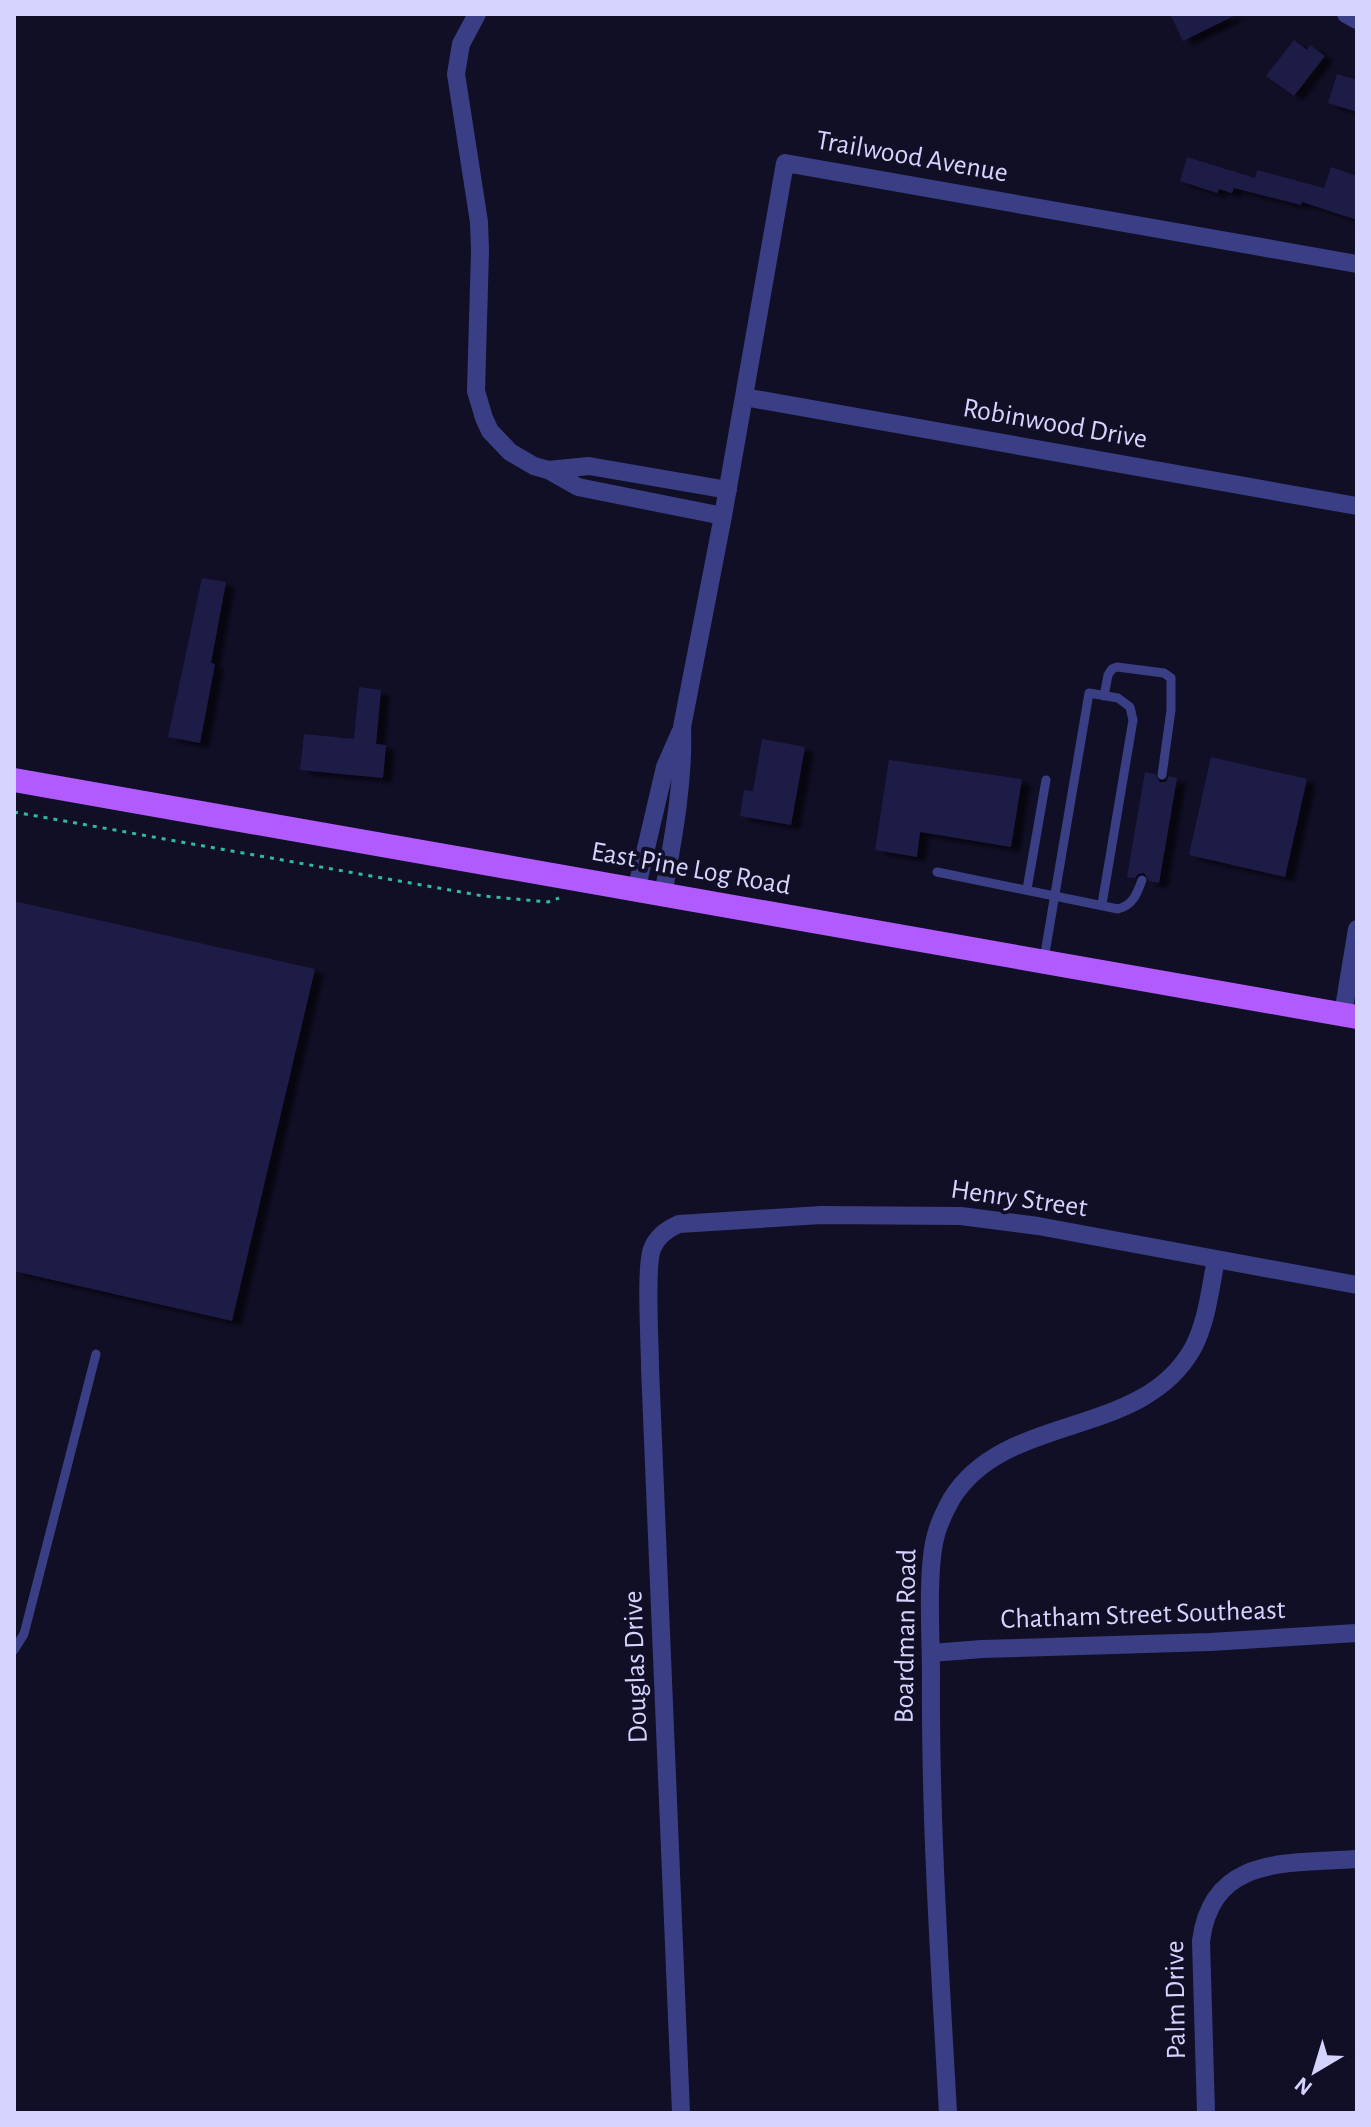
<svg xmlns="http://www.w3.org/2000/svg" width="1371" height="2127" font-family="'Alegreya Sans',sans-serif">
	<defs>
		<filter id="shadow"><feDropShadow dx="9" dy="5" stdDeviation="2" flood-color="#0009"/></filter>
	</defs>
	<rect width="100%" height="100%" fill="#110f26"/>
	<path fill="#1f1b47" filter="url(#shadow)" d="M 1170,14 L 1238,14 L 1183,41 Z
		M 1294,40 L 1307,50 L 1310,45 L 1325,56 L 1294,96 L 1266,76 Z
		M 1337,74 L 1357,80 L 1357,112 L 1328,103 Z
		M 1187,157 L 1255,178 L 1257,170 L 1324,188 L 1331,167 L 1357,176 L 1357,220 L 1302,202 L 1301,205 L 1234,188 L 1232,193 L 1219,189 L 1217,193 L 1180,181 Z
		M 202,578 L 226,582 L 211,663 L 215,664 L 200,743 L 168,737 Z
		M 359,687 L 381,690 L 376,744 L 386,745 L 383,778 L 300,770 L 304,734 L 354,739 Z
		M 762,739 L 805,747 L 791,825 L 740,816 L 744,790 L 753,791 Z
		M 1211,757 L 1307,779 L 1285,877 L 1189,855 Z
		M 889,760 L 1022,779 L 1011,847 L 920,832 L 917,857 L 875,850 Z
		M 1145,772 L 1155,774 L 1160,782 L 1166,782 L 1169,776 L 1177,778 L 1159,883 L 1149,881 L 1144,873 L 1138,874 L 1135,878 L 1127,877 Z
		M 14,901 L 315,969 L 232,1321 L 14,1271 Z"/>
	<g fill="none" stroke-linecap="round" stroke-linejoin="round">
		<path stroke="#2eb9a2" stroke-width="3" stroke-dasharray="4 6" stroke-linecap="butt" d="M 14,812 L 483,896 L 548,902 L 559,898"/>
		<path stroke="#3a3f85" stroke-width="9" d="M 1104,696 L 1108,675 L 1112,669 L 1117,667 L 1164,673 L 1171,678 L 1171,710 L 1162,775
			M 937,872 L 1118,909 C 1133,905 1137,894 1142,880
			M 1027,889 L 1046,780
			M 1044,959 L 1089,693 L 1118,698 L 1130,707 L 1133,720 L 1102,904
			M 14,1650 L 24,1634 L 96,1354"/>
		<path stroke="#3a3f85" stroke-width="18" d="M 477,14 L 461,44 L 456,74 L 479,222 L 480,251 L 476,391 L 484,418 L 490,431 L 510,452 L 534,466 L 548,470 L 589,466 L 728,490
			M 1346,14 L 1357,20
			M 744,397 L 1357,506
			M 548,470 L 578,487 L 723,516
			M 636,891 L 665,767 L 680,733
			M 663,895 C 673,839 684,783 682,727 L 723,516 L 785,163 L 1357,264
			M 1343,1014 L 1357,929
			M 931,1653 L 982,1649 L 1210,1642 L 1357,1633
			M 681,2113 L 650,1368 C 650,1342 645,1268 652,1249 C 657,1236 667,1229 679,1224 L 821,1215 L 961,1216 L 1038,1226 L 1357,1285
			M 948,2113 C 940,1968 930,1822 931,1676 C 931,1637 927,1580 934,1543 C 937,1527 944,1512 952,1498 C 1007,1411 1142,1440 1193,1348 C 1207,1322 1210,1289 1216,1260
			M 1206,2113 L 1201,1941 C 1212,1854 1289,1864 1357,1859"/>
		<path stroke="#b15bff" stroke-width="24" d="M 14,780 L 1357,1017"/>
	</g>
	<g text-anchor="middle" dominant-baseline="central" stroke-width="8" stroke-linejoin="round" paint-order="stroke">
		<g font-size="28" fill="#d5d4ff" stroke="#110f26">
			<text transform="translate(912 157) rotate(10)">Trailwood Avenue</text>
			<text transform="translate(1055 424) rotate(10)">Robinwood Drive</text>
			<text transform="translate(691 869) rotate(10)">East Pine Log Road</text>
			<text transform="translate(1019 1199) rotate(8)">Henry Street</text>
			<text transform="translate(1143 1615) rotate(-2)">Chatham Street Southeast</text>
			<text transform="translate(906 1636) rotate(-89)">Boardman Road</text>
			<text transform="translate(636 1667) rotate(-92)">Douglas Drive</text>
			<text transform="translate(1176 2000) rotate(-91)">Palm Drive</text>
		</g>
	</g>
	<rect width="1371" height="2127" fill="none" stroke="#d5d4ff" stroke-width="32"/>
	<g transform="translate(1315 2071) rotate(218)" stroke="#110f26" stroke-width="6" paint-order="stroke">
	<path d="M0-6L14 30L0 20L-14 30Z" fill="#d5d4ff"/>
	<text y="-12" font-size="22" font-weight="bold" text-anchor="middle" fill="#d5d4ff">N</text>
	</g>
</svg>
